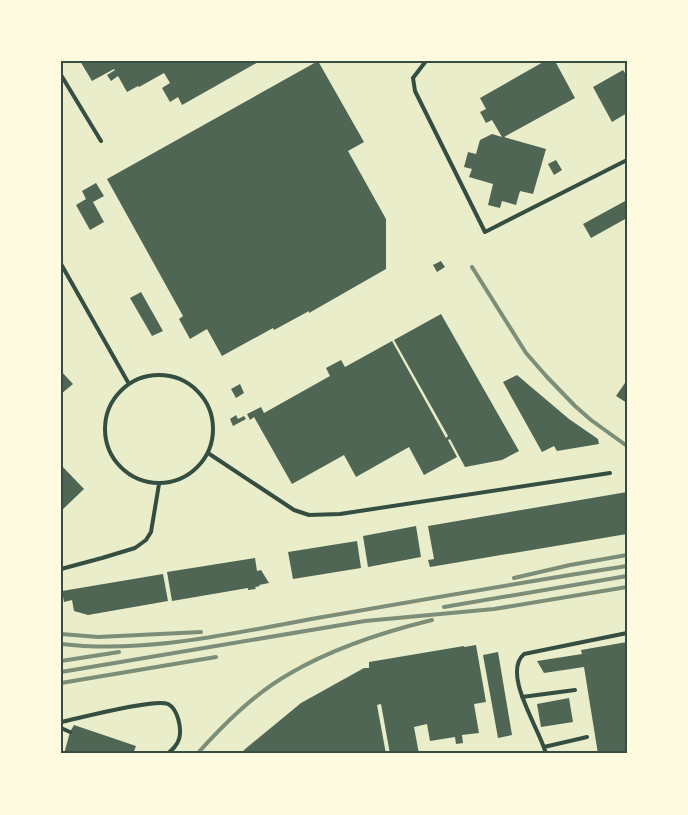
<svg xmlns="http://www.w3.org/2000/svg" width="688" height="815" font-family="Quicksand,sans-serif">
	<rect width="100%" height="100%" fill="#e9edc9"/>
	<path fill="#4f6655" d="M 80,61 L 260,61 L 182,105 L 178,97 L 170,102 L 162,88 L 170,83 L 164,73 L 139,87 L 138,86 L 127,92 L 118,76 L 111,81 L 107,75 L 115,70 L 114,69 L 92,81 Z
		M 318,61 L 364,142 L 348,151 L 386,219 L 386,269 L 309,313 L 309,311 L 274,330 L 273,328 L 222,356 L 207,329 L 190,339 L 179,319 L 183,316 L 107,179 Z
		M 545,61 L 555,61 L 575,98 L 504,137 L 546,149 L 533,194 L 520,191 L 516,205 L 502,201 L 500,208 L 488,205 L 493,184 L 469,177 L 472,169 L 464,167 L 468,152 L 476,154 L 480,140 L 492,134 L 502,137 L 492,120 L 486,123 L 480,112 L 486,109 L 480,98 Z
		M 623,70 L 627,76 L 627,113 L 612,122 L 593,87 Z
		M 556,160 L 562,170 L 554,175 L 548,164 Z
		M 96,183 L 104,196 L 93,202 L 104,222 L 90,230 L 76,205 L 86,199 L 82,191 Z
		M 627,200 L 627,218 L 591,238 L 583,224 Z
		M 441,261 L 445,267 L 437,272 L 433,265 Z
		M 141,292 L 163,331 L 152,336 L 130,298 Z
		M 441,314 L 519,451 L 502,460 L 465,467 L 450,439 L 448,440 L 457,457 L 424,475 L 409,447 L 356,477 L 344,455 L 292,484 L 254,417 L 250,420 L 247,414 L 261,407 L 264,413 L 330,376 L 326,368 L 341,360 L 345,367 L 392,341 L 446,438 L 448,436 L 394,340 Z
		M 61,371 L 73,384 L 61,394 Z
		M 517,375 L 569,419 L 598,439 L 599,444 L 557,451 L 554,446 L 542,452 L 503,382 Z
		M 627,380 L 627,403 L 616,396 Z
		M 240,384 L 244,393 L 236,398 L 231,389 Z
		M 236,415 L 238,419 L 244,416 L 246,419 L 233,426 L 230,419 Z
		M 61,465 L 84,489 L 61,511 Z
		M 627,492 L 627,534 L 430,567 L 428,560 L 434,559 L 428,526 Z
		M 416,526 L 421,557 L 368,567 L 363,536 Z
		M 357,541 L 361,568 L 293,579 L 288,552 Z
		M 255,558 L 257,571 L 261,570 L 269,583 L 259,585 L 260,586 L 255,587 L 256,589 L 248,590 L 248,588 L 172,601 L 167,572 Z
		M 163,574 L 168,601 L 88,615 L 74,611 L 72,600 L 64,602 L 62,591 Z
		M 627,642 L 627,754 L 598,754 L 584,667 L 544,673 L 537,661 L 582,654 L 581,650 Z
		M 476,645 L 486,702 L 474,704 L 479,733 L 462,735 L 463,743 L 456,744 L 455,737 L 430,741 L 427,724 L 414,727 L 419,754 L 390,754 L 381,704 L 377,705 L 386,754 L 242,754 L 244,750 L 301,703 L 364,668 L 369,668 L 369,662 L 464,646 L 464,647 Z
		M 498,652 L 512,735 L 498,738 L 483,655 Z
		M 569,698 L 573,722 L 541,727 L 537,704 Z
		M 74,725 L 136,746 L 133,754 L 64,754 L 70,732 Z"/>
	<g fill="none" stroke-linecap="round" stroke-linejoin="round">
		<path stroke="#344e41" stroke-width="4" d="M 426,61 L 413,78 L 415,91 L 485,232 L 627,160
			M 61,75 L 101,141
			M 61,264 L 129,384
			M105 429a54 54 0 1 1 108 0a54 54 0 1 1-108 0Z
			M 208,453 L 294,510 L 309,515 L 340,514 L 610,473
			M 61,569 L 102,558 L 135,548 L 146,540 L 151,532 L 159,484
			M 522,697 L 575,690
			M 61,722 C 80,718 155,698 168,704 C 178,709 182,729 179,739 C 177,746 172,750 167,754
			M 61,728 L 70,732
			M 544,747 L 587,737
			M 546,754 C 541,731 501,674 524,654 L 627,633"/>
		<path stroke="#7c8e77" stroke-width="4" d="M 472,267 L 526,353 L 547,377 L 575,406 L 591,420 L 627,446
			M 514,578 L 570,565 L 627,555
			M 444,607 L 627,576
			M 61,634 L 98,637 L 201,632
			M 61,644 C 147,654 233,633 317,618 C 420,600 523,582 627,566
			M 61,661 L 119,652
			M 61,672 L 365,621 L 494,609 L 627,587
			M 61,683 L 216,657
			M 197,754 C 224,724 254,694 289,674 C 333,648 383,632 432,620"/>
	</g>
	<rect width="688" height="815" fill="none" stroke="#fefae0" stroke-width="125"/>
	<rect x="62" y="62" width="564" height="690" fill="none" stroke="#344e41" stroke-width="2"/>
</svg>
